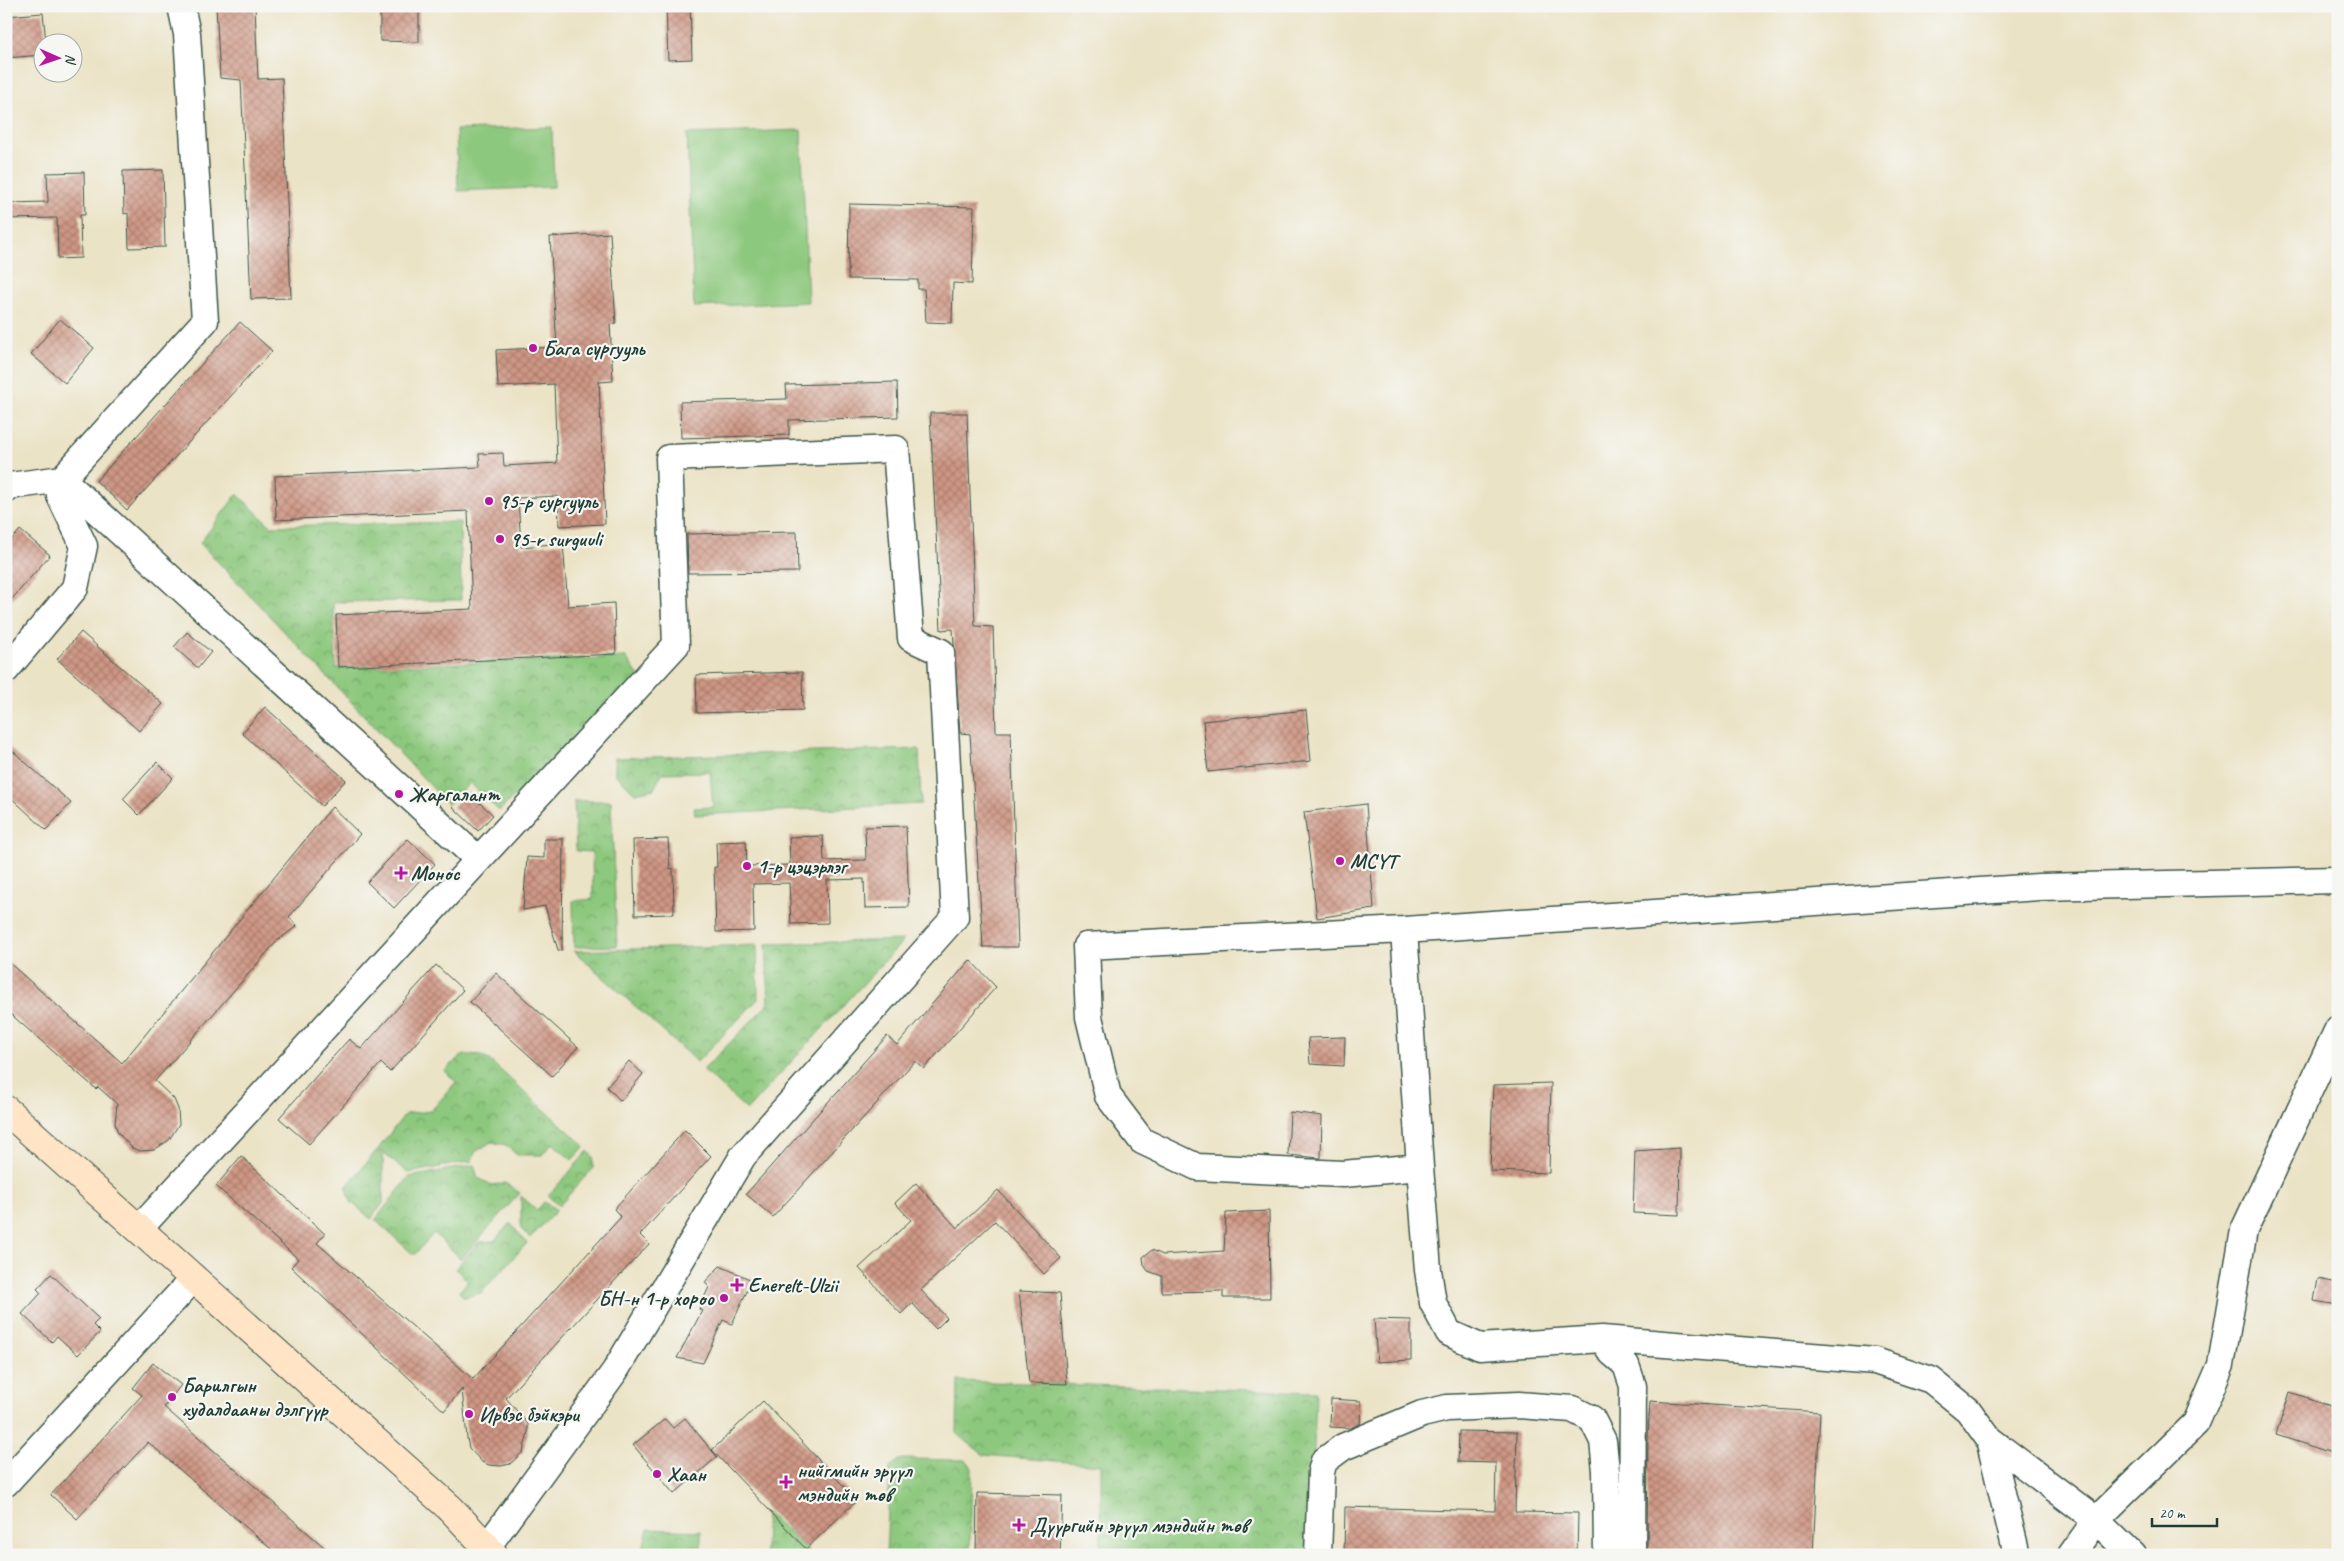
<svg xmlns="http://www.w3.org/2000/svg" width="2344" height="1561" font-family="Caveat,sans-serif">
	<defs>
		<pattern id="park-crowns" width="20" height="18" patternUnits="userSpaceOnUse" patternTransform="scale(1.25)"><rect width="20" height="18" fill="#8cc87d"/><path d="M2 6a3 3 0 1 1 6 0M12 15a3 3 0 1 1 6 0" fill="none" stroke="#72a467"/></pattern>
		<pattern id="building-cross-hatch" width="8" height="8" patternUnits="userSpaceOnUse" patternTransform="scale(1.25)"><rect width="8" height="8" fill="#cf9684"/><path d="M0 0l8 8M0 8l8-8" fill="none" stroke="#a77c6d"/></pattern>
	</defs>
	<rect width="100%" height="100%" fill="#f6f6f2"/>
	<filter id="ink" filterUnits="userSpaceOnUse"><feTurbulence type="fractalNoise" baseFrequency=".02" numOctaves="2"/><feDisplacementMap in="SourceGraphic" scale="10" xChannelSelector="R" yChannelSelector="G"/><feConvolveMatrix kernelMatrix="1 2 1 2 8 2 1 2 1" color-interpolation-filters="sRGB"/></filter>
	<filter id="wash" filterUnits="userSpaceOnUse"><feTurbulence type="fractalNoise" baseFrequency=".0096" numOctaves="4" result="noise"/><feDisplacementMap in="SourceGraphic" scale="20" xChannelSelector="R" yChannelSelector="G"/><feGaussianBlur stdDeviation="1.12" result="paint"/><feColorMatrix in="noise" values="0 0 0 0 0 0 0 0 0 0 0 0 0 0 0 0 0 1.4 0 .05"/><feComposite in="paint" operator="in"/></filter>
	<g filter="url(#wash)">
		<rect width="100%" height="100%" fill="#ebe3c6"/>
		<path fill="#8cc87d" stroke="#568258" d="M 552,127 L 554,187 L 458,191 L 456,130 Z
			M 801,130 L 808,302 L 694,307 L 687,134 Z"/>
		<path fill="url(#park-crowns)" stroke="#568258" d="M 237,494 L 271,526 L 460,522 L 461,600 L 333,602 L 336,668 L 626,657 L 640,678 L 499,811 L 470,783 L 448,804 L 200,543 Z
			M 919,749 L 921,804 L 695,815 L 694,808 L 713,807 L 710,772 L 662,773 L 654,789 L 635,793 L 615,774 L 615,758 Z
			M 574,801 L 611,801 L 617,946 L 574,947 L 573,901 L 593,899 L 592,852 L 576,851 Z
			M 904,940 L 747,1110 L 703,1070 L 769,1003 L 766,944 Z
			M 757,945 L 758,999 L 697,1062 L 574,951 Z
			M 465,1055 L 481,1056 L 489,1060 L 585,1146 L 572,1160 L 552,1143 L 542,1155 L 517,1155 L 506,1145 L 491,1142 L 475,1152 L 472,1161 L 408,1173 L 378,1149 L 405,1114 L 431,1111 L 456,1082 L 445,1071 L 458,1058 Z
			M 377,1150 L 383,1155 L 383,1203 L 371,1219 L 351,1202 L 346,1187 Z
			M 588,1151 L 593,1157 L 593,1168 L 559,1206 L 548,1196 Z
			M 474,1165 L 478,1178 L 492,1185 L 505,1183 L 520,1193 L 461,1259 L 434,1233 L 414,1255 L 375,1220 L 409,1177 Z
			M 521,1196 L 537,1210 L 544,1202 L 557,1210 L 530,1238 L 521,1229 Z
			M 510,1223 L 527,1243 L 481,1293 L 464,1297 L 459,1292 L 468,1281 L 455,1269 L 479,1242 L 494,1241 Z
			M 958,1381 L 1316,1392 L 1310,1555 L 1101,1555 L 1101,1465 L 984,1455 L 957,1434 Z
			M 904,1459 L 964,1460 L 969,1463 L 972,1468 L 970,1555 L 886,1555 L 890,1468 L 898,1460 Z
			M 766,1512 L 813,1555 L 765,1555 Z
			M 648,1529 L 701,1531 L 701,1555 L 641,1555 Z"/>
		<g id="blocks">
			<path fill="url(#building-cross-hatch)" d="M 216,6 L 255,6 L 258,79 L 282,78 L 291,298 L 251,299 L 241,80 L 220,78 Z
				M 380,6 L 419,6 L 419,42 L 380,41 Z
				M 666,6 L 690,6 L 692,59 L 668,60 Z
				M 43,13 L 46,42 L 42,42 L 42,55 L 6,58 L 6,16 Z
				M 163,170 L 165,247 L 129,248 L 128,213 L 124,214 L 123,171 Z
				M 84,172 L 85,215 L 80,215 L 81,258 L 58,259 L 57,218 L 6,219 L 6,203 L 48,202 L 47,173 Z
				M 849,204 L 974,207 L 972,284 L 953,283 L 952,323 L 926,322 L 924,289 L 918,289 L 918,280 L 848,279 Z
				M 610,233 L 616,323 L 610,324 L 613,381 L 599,382 L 605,524 L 559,526 L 558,496 L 518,498 L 521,547 L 563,543 L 568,606 L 614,603 L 616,654 L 338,667 L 336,615 L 472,609 L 468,511 L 276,520 L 275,476 L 480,467 L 479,454 L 503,453 L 504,466 L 557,463 L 554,384 L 498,387 L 496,350 L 557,347 L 550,237 Z
				M 60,319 L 94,348 L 65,383 L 31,354 Z
				M 240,322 L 272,351 L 127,510 L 96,481 Z
				M 897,382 L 898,417 L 789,420 L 789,435 L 681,438 L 680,402 L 787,399 L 786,385 Z
				M 930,413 L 967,413 L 975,626 L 993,627 L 996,732 L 1011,732 L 1018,947 L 983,947 L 970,734 L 960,733 L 953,629 L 941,630 Z
				M 20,530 L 50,555 L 6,606 L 6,546 Z
				M 797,532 L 798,572 L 688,573 L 687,534 Z
				M 81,632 L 163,704 L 139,731 L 57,659 Z
				M 187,632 L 211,652 L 198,668 L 174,647 Z
				M 802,672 L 803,710 L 697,713 L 696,675 Z
				M 265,707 L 346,780 L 322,806 L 242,733 Z
				M 1306,710 L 1311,761 L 1208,772 L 1203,721 Z
				M 6,745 L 71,803 L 46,830 L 6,793 Z
				M 157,762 L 173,778 L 139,815 L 123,799 Z
				M 468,792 L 493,815 L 478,831 L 453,807 Z
				M 1366,804 L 1374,909 L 1317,918 L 1304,812 Z
				M 332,807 L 360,834 L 289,917 L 297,926 L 277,941 L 155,1081 L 174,1099 L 178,1109 L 179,1124 L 169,1140 L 154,1150 L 140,1151 L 132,1148 L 118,1133 L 115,1124 L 117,1104 L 98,1087 L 96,1089 L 6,1010 L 6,960 L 122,1063 Z
				M 906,826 L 909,907 L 865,908 L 864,879 L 827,880 L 828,923 L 791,924 L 789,883 L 753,884 L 754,931 L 716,932 L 714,867 L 717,867 L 716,842 L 746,841 L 747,866 L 790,865 L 789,837 L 823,836 L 824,861 L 866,860 L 865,827 Z
				M 408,839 L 435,864 L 394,908 L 367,882 Z
				M 544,839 L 563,839 L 562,950 L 558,950 L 545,906 L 523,910 L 527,857 L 544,858 Z
				M 668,839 L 670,869 L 673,868 L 674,914 L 635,915 L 633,840 Z
				M 970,960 L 996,987 L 924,1069 L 915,1061 L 773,1217 L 746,1194 L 887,1036 L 897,1045 Z
				M 436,965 L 463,990 L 390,1072 L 381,1063 L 309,1144 L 279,1118 L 349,1039 L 361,1049 Z
				M 496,973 L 578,1047 L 552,1076 L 470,1002 Z
				M 1345,1037 L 1344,1066 L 1310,1064 L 1308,1038 Z
				M 629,1061 L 643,1074 L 621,1101 L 607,1087 Z
				M 1551,1083 L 1549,1173 L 1490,1171 L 1493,1085 Z
				M 1290,1112 L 1322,1116 L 1321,1158 L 1288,1155 Z
				M 685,1130 L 711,1156 L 640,1235 L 649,1244 L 506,1398 L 528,1424 L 528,1432 L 523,1452 L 510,1464 L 501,1466 L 489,1465 L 482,1462 L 469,1448 L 467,1438 L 462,1389 L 444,1411 L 291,1267 L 298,1259 L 216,1186 L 241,1156 L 325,1234 L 317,1243 L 473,1379 L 621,1217 L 614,1209 Z
				M 1680,1148 L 1679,1215 L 1633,1213 L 1635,1151 Z
				M 916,1183 L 957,1228 L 998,1190 L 1061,1258 L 1044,1274 L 995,1221 L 921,1290 L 947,1318 L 936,1329 L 912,1303 L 901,1314 L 859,1268 L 911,1220 L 895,1203 Z
				M 1269,1211 L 1270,1298 L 1223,1298 L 1223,1291 L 1162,1292 L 1162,1276 L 1148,1271 L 1144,1265 L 1143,1257 L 1152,1250 L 1163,1255 L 1224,1251 L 1226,1213 Z
				M 720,1266 L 752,1280 L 732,1324 L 723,1320 L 703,1363 L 677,1358 L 702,1311 L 699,1309 L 709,1287 L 705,1282 Z
				M 51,1274 L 99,1319 L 93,1325 L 100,1332 L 78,1355 L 57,1336 L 52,1342 L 22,1314 L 41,1293 L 37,1289 Z
				M 2318,1279 L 2338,1283 L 2338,1305 L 2314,1301 Z
				M 1019,1291 L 1060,1293 L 1067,1384 L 1029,1383 Z
				M 1374,1319 L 1411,1320 L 1411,1360 L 1377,1362 Z
				M 153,1363 L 181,1385 L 164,1407 L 333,1555 L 278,1555 L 148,1442 L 77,1519 L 51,1495 L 142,1395 L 133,1388 Z
				M 2290,1392 L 2338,1408 L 2338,1455 L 2276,1435 Z
				M 1331,1399 L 1361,1401 L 1360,1424 L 1350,1428 L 1330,1427 Z
				M 763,1401 L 857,1500 L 806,1549 L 712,1450 Z
				M 1650,1401 L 1820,1412 L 1813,1555 L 1647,1555 L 1648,1436 Z
				M 685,1418 L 717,1457 L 674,1494 L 633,1445 L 665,1419 L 673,1428 Z
				M 1459,1431 L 1517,1432 L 1515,1512 L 1578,1513 L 1577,1555 L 1516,1555 L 1516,1553 L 1395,1550 L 1395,1555 L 1344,1555 L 1345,1507 L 1495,1511 L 1496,1463 L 1458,1462 Z
				M 977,1493 L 1062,1495 L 1060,1555 L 976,1555 Z"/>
		</g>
	</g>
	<g filter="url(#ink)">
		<use href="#blocks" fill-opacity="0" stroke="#3e564a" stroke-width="1"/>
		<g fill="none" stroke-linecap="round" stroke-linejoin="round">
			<g stroke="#3e564a" stroke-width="29">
				<path id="street" d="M 181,6 L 187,34 L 205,321 L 62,479 L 469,851 L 480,858
					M 6,490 L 10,486 L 62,479 L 60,496 L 84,546 L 75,588 L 6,670
					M 1404,930 L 1420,1167 L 1428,1270 L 1433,1303 L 1449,1333 L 1480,1347 L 1602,1339 L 1612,1353 L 1626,1365 L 1633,1386 L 1632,1555
					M 1420,1167 L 1343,1174 L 1197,1167 L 1142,1141 L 1108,1096 L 1089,1017 L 1086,946 L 1404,930 L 2039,887 L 2338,880
					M 139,1229 L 676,645 L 669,458 L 896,449 L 911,638 L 941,652 L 955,917 L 743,1156 L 615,1371 L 487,1547
					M 1602,1339 L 1875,1361 L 1931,1380 L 1968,1410 L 1989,1439 L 2096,1520 L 2132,1555
					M 1989,1439 L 2017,1555
					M 6,1483 L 194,1278
					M 1318,1555 L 1321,1472 L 1324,1461 L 1343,1447 L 1422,1414 L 1447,1408 L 1519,1405 L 1572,1409 L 1592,1419 L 1603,1441 L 1606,1471 L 1607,1555
					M 2071,1555 L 2096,1520 L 2196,1423 L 2221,1365 L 2244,1230 L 2338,1029"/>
			</g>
			<g stroke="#3e564a" stroke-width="30">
				<path id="secondary" d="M 6,1110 L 451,1509 L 494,1555"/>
			</g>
			<use href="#street" stroke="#fff" stroke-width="26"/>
			<use href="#secondary" stroke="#ffe4c6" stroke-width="28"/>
		</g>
	</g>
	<g fill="#b5179e" stroke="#f6f6f2" stroke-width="2">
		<circle cx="533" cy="348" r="5"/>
		<circle cx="489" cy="501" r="5"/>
		<circle cx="500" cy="539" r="5"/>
		<circle cx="399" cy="794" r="5"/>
		<circle cx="1340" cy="861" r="5"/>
		<circle cx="747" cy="866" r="5"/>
		<path d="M398.5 865.5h5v5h5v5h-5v5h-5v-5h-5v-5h5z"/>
		<path d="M734.5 1277.5h5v5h5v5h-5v5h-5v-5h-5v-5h5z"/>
		<circle cx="724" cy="1298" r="5"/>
		<circle cx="172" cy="1397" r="5"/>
		<circle cx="469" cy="1414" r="5"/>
		<circle cx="657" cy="1474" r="5"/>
		<path d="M783.5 1474.5h5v5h5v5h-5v5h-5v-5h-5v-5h5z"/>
		<path d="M1016.5 1517.5h5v5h5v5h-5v5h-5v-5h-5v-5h5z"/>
	</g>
	<g text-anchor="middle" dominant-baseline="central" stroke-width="4.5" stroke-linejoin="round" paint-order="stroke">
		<g font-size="21" font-weight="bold" fill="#1f3d34" stroke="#f6f6f2" text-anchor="start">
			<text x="543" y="348">Бага сургууль</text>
			<text x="499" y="501">95-р сургууль</text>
			<text x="510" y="539">95-r surguuli</text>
			<text x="409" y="794">Жаргалант</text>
			<text x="1350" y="861">МСҮТ</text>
			<text x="757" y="866">1-р цэцэрлэг</text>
			<text x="411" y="873">Монос</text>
			<text x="748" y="1285">Enerelt-Ulzii</text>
			<text x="714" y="1298" text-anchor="end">БН-н 1-р хороо</text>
			<text x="182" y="1385">Барилгын<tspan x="182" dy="24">худалдааны дэлгүүр</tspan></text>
			<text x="479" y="1414">Ирвэс бэйкэри</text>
			<text x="797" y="1470">нийгмийн эрүүл<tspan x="797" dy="24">мэндийн төв</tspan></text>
			<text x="667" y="1474">Хаан</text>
			<text x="1030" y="1525">Дүүргийн эрүүл мэндийн төв</text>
		</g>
	</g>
	<rect width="2344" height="1561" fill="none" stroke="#f6f6f2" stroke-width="25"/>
	<g transform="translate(58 58) rotate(92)"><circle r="24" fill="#f6f6f2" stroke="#a0aca6"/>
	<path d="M0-4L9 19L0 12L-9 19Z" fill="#b5179e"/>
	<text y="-8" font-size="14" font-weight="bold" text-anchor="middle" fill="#1f3d34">N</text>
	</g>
	<path d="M2152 1518v8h65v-8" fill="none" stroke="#1f3d34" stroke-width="2.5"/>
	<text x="2159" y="1518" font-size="15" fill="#1f3d34" stroke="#f6f6f2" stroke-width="4" paint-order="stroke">20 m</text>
</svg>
